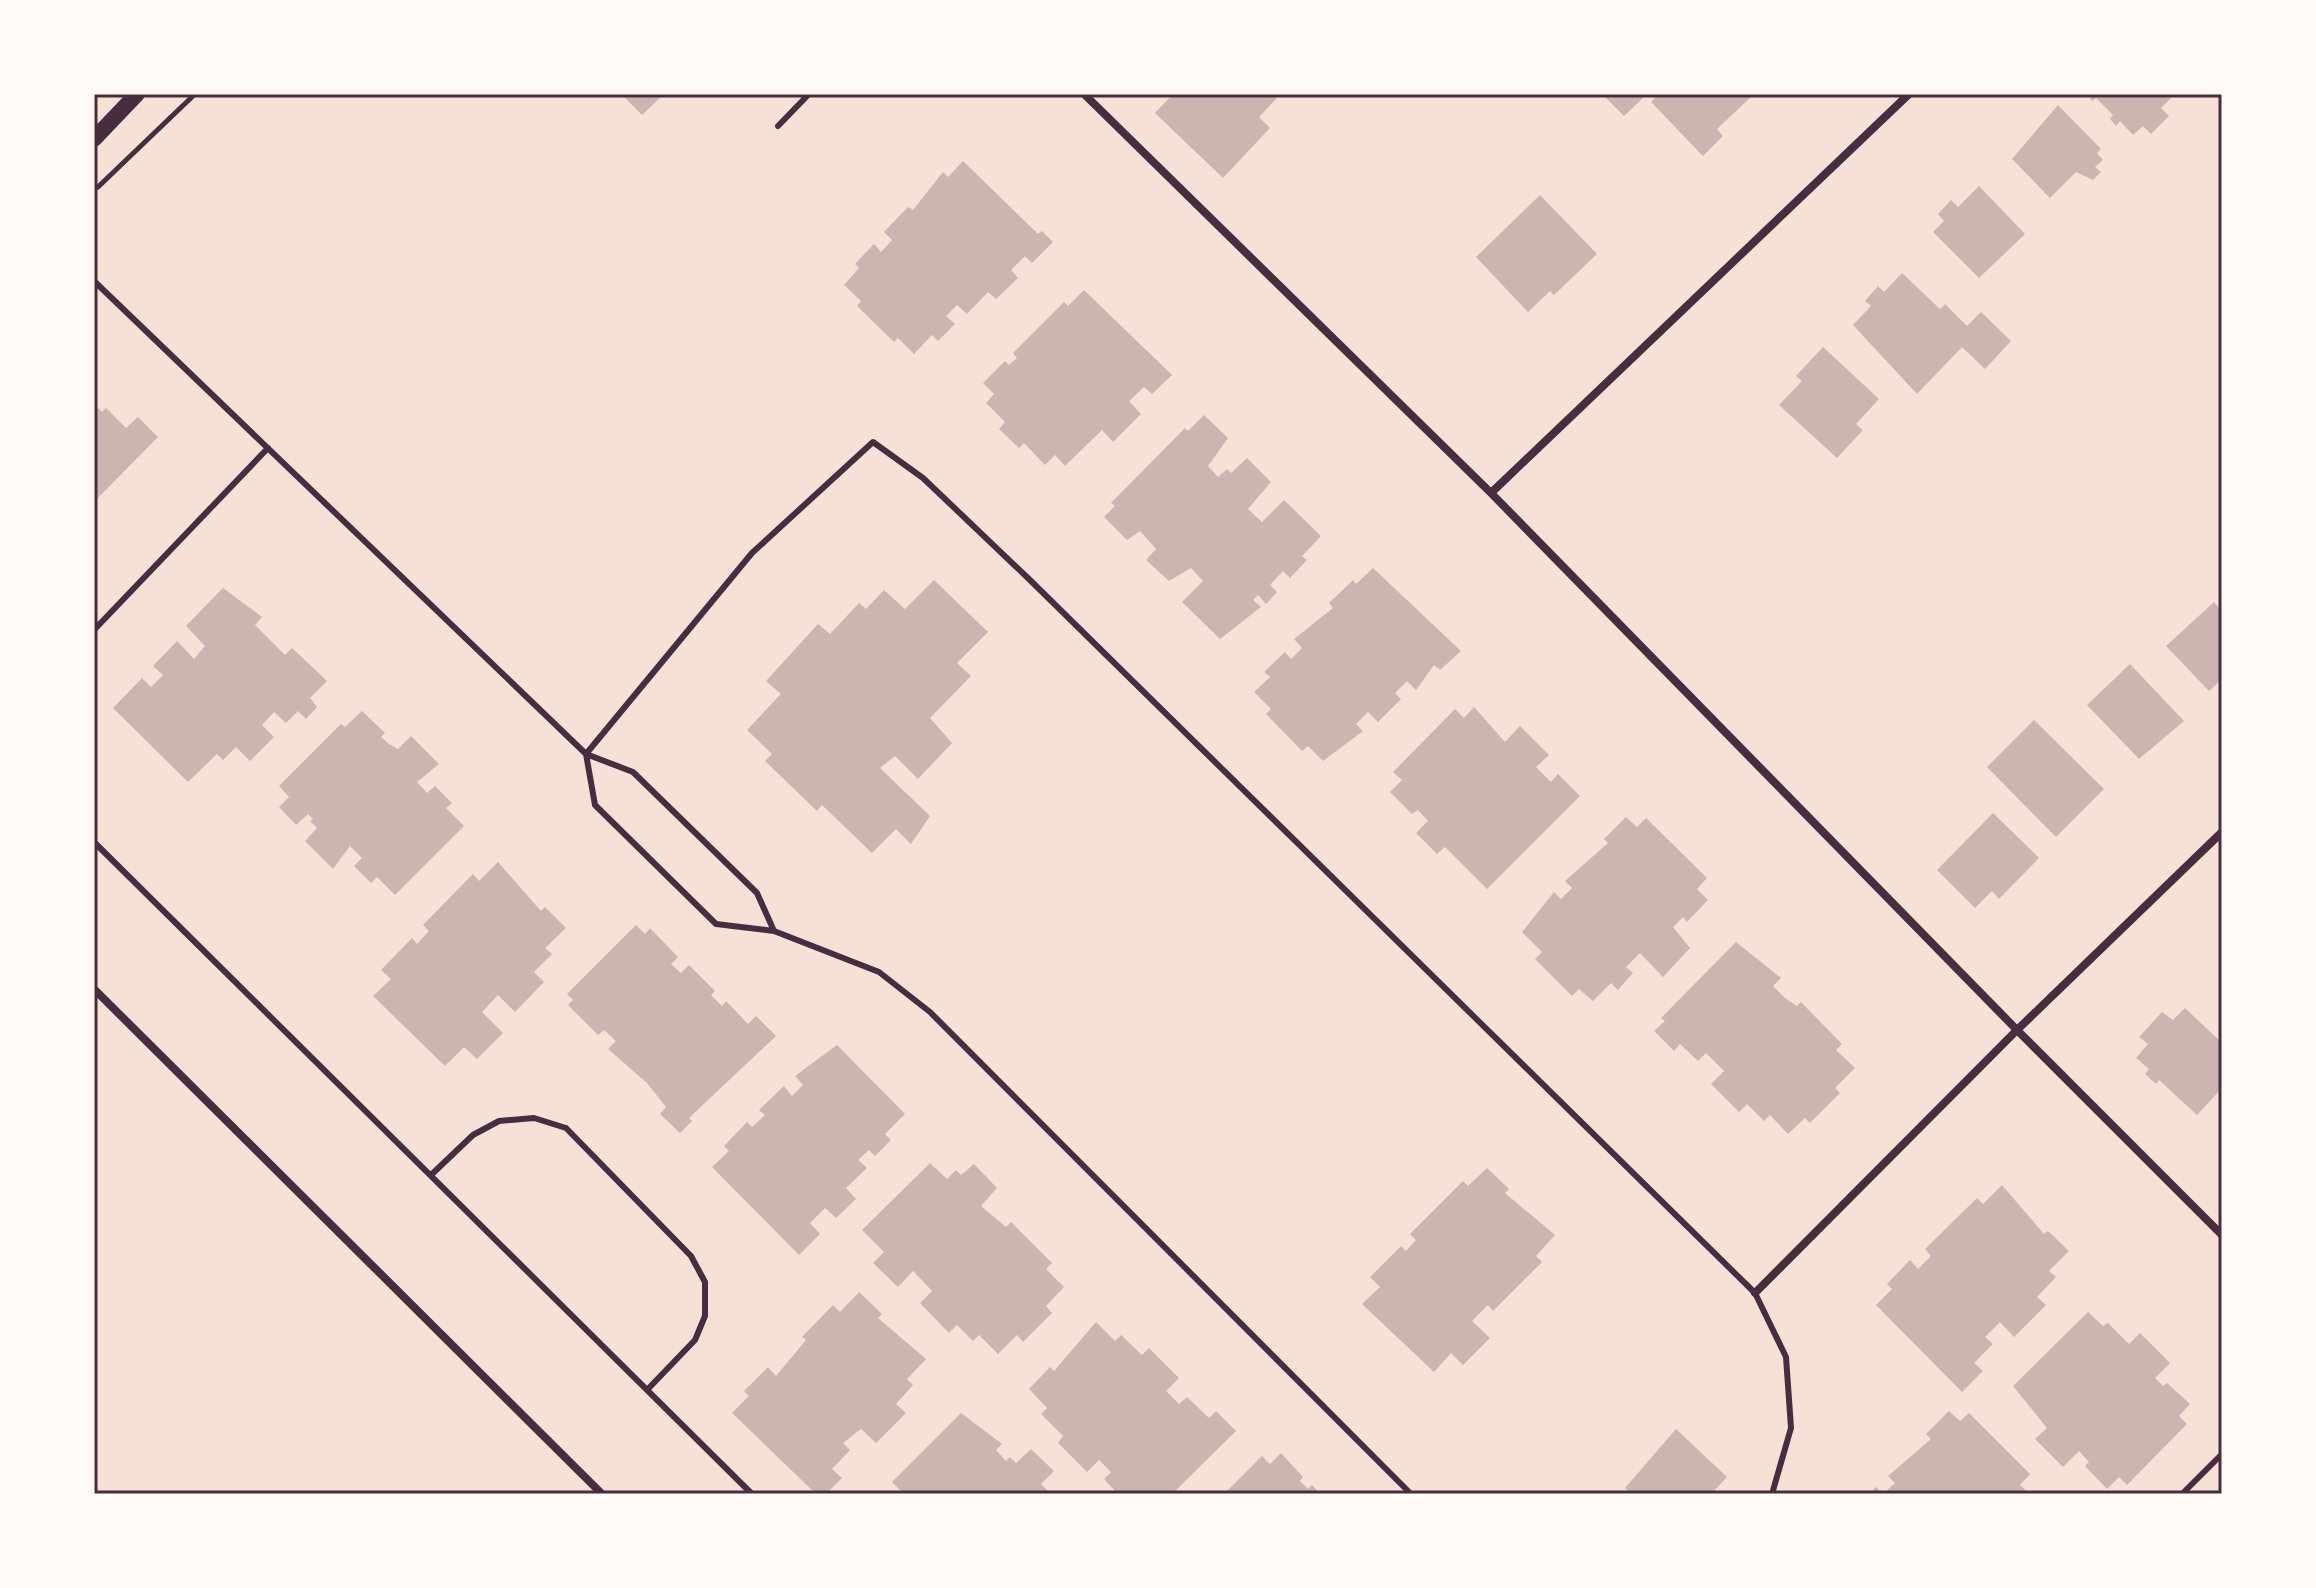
<svg xmlns="http://www.w3.org/2000/svg" width="2316" height="1588" font-family="Karla,sans-serif">
	<rect width="100%" height="100%" fill="#f7e1d7"/>
	<path fill="#ccb4b1" d="M 621,94 L 664,94 L 642,115 Z
		M 1173,94 L 1274,94 L 1277,98 L 1259,117 L 1270,128 L 1223,178 L 1155,113 Z
		M 1602,94 L 1647,94 L 1624,116 Z
		M 1659,94 L 1750,94 L 1752,96 L 1717,129 L 1723,136 L 1703,156 L 1651,102 Z
		M 2088,94 L 2175,94 L 2161,108 L 2169,116 L 2151,134 L 2143,126 L 2133,135 L 2120,121 L 2116,126 L 2110,119 L 2113,115 L 2096,98 L 2092,101 Z
		M 2058,105 L 2101,149 L 2097,153 L 2103,160 L 2095,167 L 2101,172 L 2093,180 L 2076,172 L 2050,198 L 2012,159 Z
		M 963,161 L 1038,234 L 1042,231 L 1053,242 L 1032,263 L 1025,256 L 1011,270 L 1018,278 L 996,299 L 988,292 L 967,314 L 957,305 L 946,316 L 955,324 L 938,341 L 932,335 L 914,354 L 898,338 L 894,342 L 857,306 L 861,301 L 844,285 L 859,268 L 855,264 L 874,244 L 881,252 L 892,240 L 884,232 L 908,207 L 913,210 L 943,172 L 948,177 Z
		M 1979,186 L 2025,234 L 1979,278 L 1933,232 L 1944,221 L 1938,214 L 1951,200 L 1958,207 Z
		M 1540,195 L 1597,254 L 1554,295 L 1550,291 L 1528,312 L 1476,257 Z
		M 1902,273 L 1940,309 L 1945,304 L 1967,326 L 1981,312 L 2011,341 L 1985,369 L 1962,347 L 1917,394 L 1853,325 L 1871,306 L 1865,301 L 1878,286 L 1884,292 Z
		M 1084,290 L 1172,375 L 1152,394 L 1144,387 L 1129,401 L 1141,414 L 1113,442 L 1102,430 L 1065,466 L 1055,455 L 1045,465 L 1024,443 L 1019,448 L 999,429 L 1005,422 L 986,403 L 994,394 L 983,383 L 1005,361 L 1009,365 L 1017,358 L 1013,353 L 1064,302 L 1068,306 Z
		M 1823,347 L 1879,399 L 1856,424 L 1863,430 L 1837,458 L 1779,405 L 1802,381 L 1796,376 Z
		M 94,404 L 102,412 L 106,408 L 126,428 L 138,417 L 158,437 L 94,502 Z
		M 1204,415 L 1228,438 L 1208,466 L 1218,477 L 1227,469 L 1231,473 L 1247,458 L 1271,482 L 1248,509 L 1262,522 L 1284,500 L 1321,536 L 1302,556 L 1307,560 L 1290,578 L 1283,571 L 1270,585 L 1277,592 L 1266,604 L 1258,595 L 1253,600 L 1261,607 L 1220,639 L 1182,602 L 1203,581 L 1191,568 L 1169,581 L 1146,560 L 1156,549 L 1140,531 L 1127,540 L 1104,517 L 1115,506 L 1111,503 L 1185,428 L 1188,431 Z
		M 1373,568 L 1461,651 L 1440,670 L 1434,665 L 1416,690 L 1407,681 L 1395,693 L 1401,699 L 1378,722 L 1368,712 L 1356,724 L 1363,731 L 1323,761 L 1308,746 L 1302,751 L 1266,714 L 1271,709 L 1254,692 L 1270,677 L 1264,672 L 1285,652 L 1291,659 L 1302,648 L 1294,639 L 1333,608 L 1329,603 L 1353,580 L 1356,584 Z
		M 934,580 L 988,632 L 957,663 L 971,676 L 930,718 L 952,743 L 918,779 L 895,756 L 880,768 L 930,816 L 911,844 L 896,829 L 872,853 L 822,805 L 817,811 L 765,761 L 772,754 L 747,730 L 781,694 L 766,681 L 818,624 L 830,634 L 859,603 L 866,609 L 884,590 L 905,609 Z
		M 223,588 L 262,617 L 255,625 L 285,655 L 292,648 L 327,681 L 310,698 L 317,707 L 306,719 L 298,711 L 286,723 L 274,712 L 262,725 L 274,737 L 250,761 L 236,747 L 223,760 L 217,754 L 188,782 L 113,708 L 142,678 L 151,687 L 163,675 L 153,666 L 177,641 L 194,659 L 205,646 L 186,626 Z
		M 2214,602 L 2222,611 L 2222,679 L 2209,691 L 2166,646 Z
		M 2130,664 L 2184,721 L 2139,759 L 2087,705 Z
		M 1474,707 L 1505,742 L 1520,726 L 1549,755 L 1536,767 L 1551,782 L 1558,774 L 1580,796 L 1487,889 L 1445,847 L 1437,854 L 1416,833 L 1428,821 L 1418,810 L 1412,814 L 1390,792 L 1402,780 L 1393,772 L 1455,709 L 1464,718 Z
		M 362,711 L 385,733 L 381,737 L 389,744 L 398,749 L 411,736 L 439,764 L 417,782 L 427,793 L 435,786 L 452,803 L 446,808 L 464,826 L 395,895 L 377,877 L 371,883 L 354,866 L 362,858 L 350,846 L 333,869 L 305,841 L 317,828 L 310,821 L 313,819 L 308,814 L 296,825 L 279,807 L 289,797 L 279,786 L 341,724 L 345,727 Z
		M 2034,720 L 2104,789 L 2056,837 L 1987,767 Z
		M 1993,813 L 2039,858 L 1999,899 L 1992,891 L 1975,908 L 1937,870 Z
		M 1626,817 L 1637,827 L 1646,818 L 1707,878 L 1697,889 L 1708,900 L 1687,922 L 1683,917 L 1673,927 L 1690,948 L 1663,977 L 1640,953 L 1626,967 L 1633,973 L 1618,990 L 1611,983 L 1593,1001 L 1579,989 L 1572,996 L 1535,959 L 1542,952 L 1522,932 L 1554,892 L 1561,899 L 1572,888 L 1565,881 L 1608,843 L 1604,839 Z
		M 498,862 L 541,911 L 545,907 L 566,928 L 545,948 L 552,954 L 534,972 L 544,982 L 515,1012 L 498,995 L 482,1012 L 503,1033 L 477,1059 L 464,1047 L 445,1066 L 373,996 L 391,979 L 381,970 L 412,938 L 417,944 L 429,931 L 423,925 L 473,874 L 479,881 Z
		M 636,925 L 645,934 L 650,928 L 678,957 L 671,964 L 681,973 L 689,965 L 715,991 L 711,995 L 722,1006 L 726,1001 L 748,1024 L 756,1016 L 776,1036 L 689,1118 L 692,1121 L 680,1133 L 660,1114 L 666,1107 L 647,1083 L 608,1049 L 616,1041 L 604,1030 L 598,1035 L 568,1005 L 573,1000 L 567,994 Z
		M 1736,942 L 1781,978 L 1773,986 L 1785,998 L 1797,1006 L 1801,1002 L 1842,1044 L 1836,1050 L 1855,1068 L 1835,1088 L 1840,1093 L 1810,1123 L 1805,1118 L 1788,1134 L 1770,1115 L 1764,1121 L 1747,1104 L 1739,1112 L 1711,1084 L 1724,1071 L 1706,1053 L 1698,1061 L 1680,1044 L 1674,1051 L 1654,1031 L 1665,1021 L 1661,1018 Z
		M 2185,1008 L 2222,1043 L 2222,1088 L 2197,1115 L 2159,1080 L 2156,1084 L 2145,1074 L 2149,1069 L 2136,1058 L 2148,1044 L 2139,1037 L 2162,1012 L 2173,1020 Z
		M 837,1045 L 905,1114 L 885,1134 L 891,1140 L 875,1156 L 869,1150 L 858,1160 L 867,1168 L 846,1188 L 856,1199 L 836,1218 L 825,1208 L 810,1223 L 820,1234 L 799,1255 L 712,1167 L 729,1151 L 724,1146 L 747,1122 L 752,1127 L 765,1115 L 759,1110 L 784,1086 L 792,1096 L 803,1085 L 795,1076 Z
		M 930,1163 L 947,1179 L 956,1170 L 961,1175 L 974,1164 L 997,1188 L 981,1206 L 1006,1227 L 1011,1222 L 1052,1263 L 1046,1269 L 1064,1287 L 1046,1306 L 1052,1313 L 1023,1342 L 1017,1335 L 998,1354 L 979,1335 L 973,1341 L 957,1325 L 949,1333 L 920,1303 L 932,1291 L 913,1271 L 898,1287 L 873,1263 L 884,1252 L 862,1230 Z
		M 1487,1168 L 1509,1189 L 1505,1193 L 1555,1235 L 1536,1256 L 1542,1262 L 1493,1311 L 1488,1305 L 1472,1321 L 1490,1338 L 1463,1365 L 1451,1353 L 1434,1372 L 1362,1304 L 1380,1287 L 1370,1277 L 1401,1246 L 1406,1251 L 1416,1240 L 1410,1234 L 1463,1181 L 1468,1186 Z
		M 2002,1185 L 2044,1234 L 2048,1231 L 2069,1251 L 2049,1271 L 2056,1277 L 2037,1297 L 2046,1305 L 2014,1337 L 2000,1322 L 1985,1337 L 1993,1344 L 1974,1363 L 1983,1371 L 1962,1392 L 1876,1305 L 1892,1289 L 1887,1284 L 1910,1260 L 1918,1269 L 1931,1256 L 1925,1249 L 1977,1198 L 1983,1204 Z
		M 859,1292 L 882,1314 L 878,1318 L 926,1359 L 907,1379 L 913,1385 L 896,1404 L 906,1413 L 876,1443 L 861,1429 L 843,1443 L 850,1450 L 832,1469 L 842,1478 L 826,1494 L 816,1494 L 732,1413 L 749,1396 L 744,1391 L 768,1367 L 776,1376 L 806,1340 L 802,1337 L 833,1305 L 840,1312 Z
		M 2088,1312 L 2103,1326 L 2108,1323 L 2129,1344 L 2140,1333 L 2170,1363 L 2155,1378 L 2163,1386 L 2167,1383 L 2190,1404 L 2179,1416 L 2187,1424 L 2127,1485 L 2119,1477 L 2107,1489 L 2085,1466 L 2089,1462 L 2079,1451 L 2063,1467 L 2035,1439 L 2047,1428 L 2013,1386 Z
		M 1096,1322 L 1115,1341 L 1121,1335 L 1142,1355 L 1149,1348 L 1179,1378 L 1166,1391 L 1179,1404 L 1187,1397 L 1209,1418 L 1216,1411 L 1236,1431 L 1172,1494 L 1118,1494 L 1104,1479 L 1111,1472 L 1099,1460 L 1087,1472 L 1058,1443 L 1063,1436 L 1041,1414 L 1047,1408 L 1029,1389 L 1050,1367 L 1054,1371 Z
		M 1949,1411 L 1960,1421 L 1969,1413 L 2030,1474 L 2020,1485 L 2029,1494 L 1869,1494 L 1876,1487 L 1883,1494 L 1895,1483 L 1888,1476 L 1931,1439 L 1926,1434 Z
		M 961,1413 L 1002,1444 L 996,1450 L 1006,1461 L 1010,1457 L 1016,1463 L 1031,1449 L 1054,1471 L 1041,1484 L 1051,1494 L 904,1494 L 892,1482 Z
		M 1676,1429 L 1727,1477 L 1711,1494 L 1632,1494 L 1625,1488 Z
		M 1281,1453 L 1303,1477 L 1300,1481 L 1308,1489 L 1312,1485 L 1320,1494 L 1224,1494 L 1262,1456 L 1270,1464 Z"/>
	<g fill="none" stroke-linecap="round" stroke-linejoin="round">
		<path stroke="#4a2c40" stroke-width="5" d="M 94,188 L 98,187 L 195,94"/>
		<path stroke="#4a2c40" stroke-width="6" d="M 778,126 L 809,94
			M 94,281 L 586,754 L 633,772 L 757,893 L 774,931
			M 94,630 L 268,448
			M 586,754 L 752,553 L 873,442 L 923,478 L 1031,581 L 1755,1293 L 1786,1357 L 1791,1428 L 1772,1494
			M 586,754 L 595,805 L 716,924 L 774,931 L 879,972 L 930,1012 L 1411,1494
			M 94,842 L 752,1494
			M 431,1175 L 473,1135 L 499,1121 L 534,1118 L 566,1128 L 691,1256 L 705,1282 L 705,1316 L 695,1340 L 647,1390
			M 2182,1494 L 2222,1454"/>
		<path stroke="#4a2c40" stroke-width="8" d="M 1084,94 L 1491,493 L 2017,1030 L 2222,1235
			M 1491,493 L 1909,94
			M 94,989 L 602,1494
			M 1755,1293 L 2017,1030 L 2222,832"/>
		<path stroke="#4a2c40" stroke-width="16" d="M 94,139 L 137,94"/>
	</g>
	<rect width="2316" height="1588" fill="none" stroke="#fffaf5" stroke-width="192"/>
	<rect x="96" y="96" width="2124" height="1396" fill="none" stroke="#4a2c40" stroke-width="3"/>
</svg>
